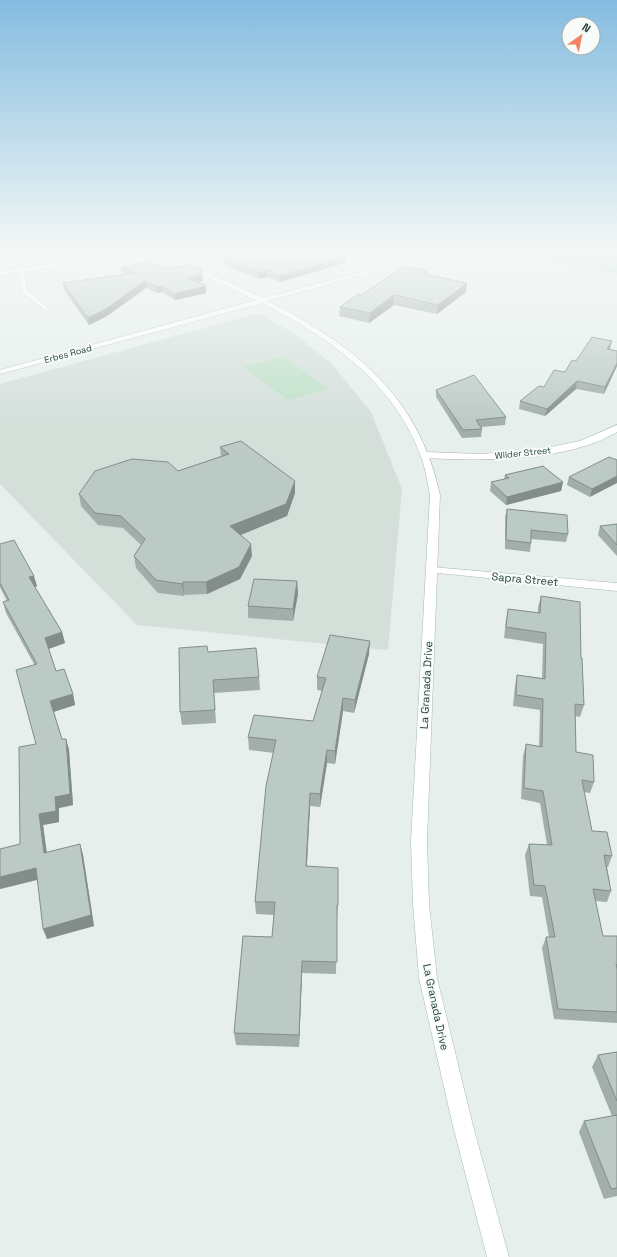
<svg xmlns="http://www.w3.org/2000/svg" width="617" height="1257" font-family="'Space Grotesk',sans-serif">
	<rect width="100%" height="100%" fill="#e6efeb"/>
	<path fill="#d4dfda" d="M 259,313 L 293,333 L 331,363 L 371,412 L 402,489 L 388,650 L 137,625 L 0,484 L 0,384 Z"/>
	<path fill="#bfe0c8" d="M 480,250 L 617,250 L 617,274 Z
		M 283,356 L 329,389 L 288,400 L 243,367 Z"/>
	<g fill="none" stroke-linecap="round" stroke-linejoin="round">
		<g stroke="#a8b8b2" stroke-width="1">
			<path id="street" d="M 116,250 L 127,250 L 78,263 L 25,272 L 27,290 L 48,308 L 49,309 L 46,311 L 22,292 L 19,273 L 0,275 L 0,271 L 47,265 Z
				M 617,425 L 617,432 C 567,462 481,461 425,458 L 420,455 L 425,452 L 481,454 L 535,450 L 580,441 Z
				M 432,567 L 617,583 L 617,591 L 428,572 L 426,570 Z"/>
		</g>
		<g stroke="#a4bbb3" stroke-width="1">
			<path id="secondary" d="M 150,250 L 158,250 L 263,298 L 369,270 L 429,250 L 438,250 L 373,272 L 268,301 C 354,345 419,396 440,495 L 427,841 L 429,904 L 437,978 L 473,1126 L 509,1257 L 487,1257 L 453,1126 L 419,978 L 413,904 L 411,841 L 430,495 C 428,484 426,473 423,462 C 397,384 331,339 262,303 L 0,374 L 0,370 L 256,300 Z"/>
		</g>
		<use href="#street" fill="#fff" fill-rule="evenodd"/>
		<use href="#secondary" fill="#fff" fill-rule="evenodd"/>
	</g>
	<path fill="#a1aea9" d="M 348,250 L 386,250 L 386,251 L 359,256 Z
		M 341,255 L 345,263 L 280,282 L 267,277 L 259,279 L 224,265 L 224,259 Z
		M 121,268 L 167,268 L 203,281 L 197,282 L 206,286 L 206,293 L 175,300 L 162,292 L 157,293 L 146,288 L 107,316 L 89,325 L 64,290 L 63,283 L 123,275 L 122,274 Z
		M 427,275 L 467,283 L 466,292 L 437,314 L 394,305 L 369,323 L 339,316 L 340,307 L 362,295 Z
		M 610,348 L 609,349 L 617,351 L 617,366 L 604,394 L 576,389 L 545,416 L 519,409 L 520,401 L 544,387 L 565,372 L 576,361 Z
		M 436,390 L 506,417 L 505,425 L 481,427 L 482,429 L 481,437 L 462,438 L 436,397 Z
		M 220,447 L 295,493 L 287,516 L 240,535 L 252,556 L 240,579 L 207,594 L 184,595 L 184,596 L 158,593 L 136,568 L 134,556 L 141,545 L 123,528 L 98,525 L 81,506 L 79,494 L 178,471 L 221,456 Z
		M 617,460 L 590,497 L 567,485 L 569,477 Z
		M 505,475 L 563,482 L 561,491 L 506,505 L 490,491 L 491,482 L 504,479 Z
		M 507,509 L 568,534 L 566,542 L 531,539 L 531,543 L 530,552 L 505,549 L 505,517 Z
		M 617,524 L 617,556 L 598,535 L 600,526 Z
		M 0,544 L 37,586 L 35,587 L 62,632 L 65,643 L 49,649 L 56,671 L 73,694 L 75,705 L 54,712 L 62,739 L 66,739 L 69,750 L 73,805 L 59,808 L 59,822 L 43,825 L 47,853 L 80,844 L 83,855 L 94,926 L 47,939 L 37,880 L 0,889 L 0,849 L 20,844 L 36,744 L 34,664 L 6,613 L 3,602 L 7,601 L 0,587 Z
		M 297,581 L 298,594 L 293,621 L 248,618 L 248,606 Z
		M 541,596 L 581,658 L 584,705 L 580,717 L 575,716 L 576,752 L 594,782 L 590,793 L 584,792 L 592,831 L 612,856 L 608,867 L 607,867 L 611,891 L 607,902 L 595,901 L 603,936 L 617,936 L 617,1023 L 554,1019 L 542,948 L 546,937 L 549,937 L 542,897 L 530,896 L 525,855 L 529,844 L 547,845 L 540,803 L 521,799 L 523,756 L 526,744 L 539,746 L 540,710 L 513,706 L 515,686 L 517,675 L 542,678 L 543,644 L 504,638 L 506,620 L 508,609 L 538,613 L 538,607 Z
		M 208,652 L 259,677 L 260,690 L 214,693 L 216,723 L 182,725 L 180,712 Z
		M 369,654 L 354,713 L 343,711 L 335,764 L 327,763 L 320,807 L 310,806 L 307,866 L 338,905 L 337,918 L 336,974 L 302,973 L 299,1047 L 236,1045 L 234,1033 L 272,937 L 274,915 L 256,914 L 255,902 L 274,753 L 249,750 L 248,737 L 313,721 L 322,691 L 317,690 L 317,677 Z
		M 617,1052 L 617,1196 L 604,1199 L 579,1132 L 584,1121 L 612,1116 L 592,1067 L 598,1055 Z"/>
	<path fill="#838d89" d="M 340,250 L 345,250 L 338,259 L 346,256 L 345,263 L 280,282 L 280,276 L 336,254 Z
		M 359,250 L 386,250 L 386,251 L 359,256 Z
		M 267,270 L 267,277 L 259,279 L 259,273 Z
		M 427,271 L 426,280 L 423,274 Z
		M 202,274 L 203,281 L 188,285 L 188,278 Z
		M 145,281 L 146,288 L 107,316 L 89,325 L 88,318 Z
		M 467,283 L 466,292 L 437,314 L 438,305 Z
		M 161,286 L 162,292 L 157,293 L 157,287 Z
		M 206,286 L 206,293 L 175,300 L 175,294 Z
		M 394,295 L 394,305 L 369,323 L 370,313 Z
		M 612,341 L 610,348 L 605,356 L 607,349 Z
		M 617,363 L 617,366 L 604,394 L 605,387 Z
		M 577,381 L 576,389 L 545,416 L 547,409 Z
		M 617,476 L 617,483 L 590,497 L 592,489 Z
		M 295,481 L 295,493 L 287,516 L 231,539 L 230,526 Z
		M 563,482 L 561,491 L 506,505 L 507,497 Z
		M 251,544 L 252,556 L 240,579 L 207,594 L 206,582 Z
		M 34,576 L 37,586 L 32,588 L 29,577 Z
		M 297,581 L 298,594 L 293,621 L 293,609 Z
		M 183,582 L 184,595 L 184,596 L 182,584 Z
		M 62,632 L 65,643 L 48,649 L 45,638 Z
		M 370,641 L 369,654 L 354,713 L 355,700 Z
		M 73,694 L 75,705 L 53,712 L 50,701 Z
		M 343,698 L 343,711 L 335,764 L 335,751 Z
		M 66,739 L 69,750 L 73,805 L 59,808 L 59,822 L 43,825 L 48,864 L 44,853 L 39,814 L 55,797 Z
		M 327,750 L 327,763 L 320,807 L 320,794 Z
		M 310,793 L 310,806 L 306,879 L 306,866 Z
		M 80,844 L 83,855 L 94,926 L 47,939 L 43,929 Z
		M 36,868 L 40,879 L 0,889 L 0,877 Z
		M 302,961 L 302,973 L 299,1047 L 299,1035 Z"/>
	<path fill="#bbcac4" stroke="#838d89" d="M 255,250 L 340,250 L 336,254 L 346,256 L 280,276 L 267,270 L 259,273 L 224,259 Z
		M 146,261 L 167,268 L 191,265 L 201,270 L 202,274 L 188,278 L 206,286 L 175,294 L 161,286 L 157,287 L 145,281 L 106,309 L 88,318 L 63,283 L 134,273 L 121,268 Z
		M 404,266 L 427,271 L 423,274 L 467,283 L 438,305 L 394,295 L 370,313 L 340,307 L 358,294 L 362,295 Z
		M 592,337 L 612,341 L 607,349 L 617,351 L 617,363 L 605,387 L 577,381 L 547,409 L 520,401 L 539,386 L 544,387 L 554,370 L 565,372 L 572,360 L 576,361 Z
		M 474,375 L 506,417 L 476,420 L 482,429 L 463,430 L 436,390 Z
		M 241,441 L 295,481 L 286,504 L 230,526 L 251,544 L 239,567 L 206,582 L 183,582 L 182,584 L 156,580 L 134,556 L 145,539 L 121,516 L 95,513 L 79,494 L 95,471 L 132,459 L 168,462 L 178,471 L 229,454 L 220,447 Z
		M 609,457 L 617,460 L 617,476 L 592,489 L 569,477 Z
		M 543,466 L 563,482 L 507,497 L 491,482 L 509,478 L 505,475 Z
		M 507,509 L 567,515 L 568,534 L 531,530 L 531,543 L 506,540 Z
		M 617,524 L 617,545 L 600,526 Z
		M 14,540 L 34,576 L 29,577 L 62,632 L 45,638 L 56,671 L 64,669 L 73,694 L 50,701 L 62,739 L 66,739 L 70,794 L 55,797 L 56,811 L 39,814 L 44,853 L 80,844 L 91,915 L 43,929 L 36,868 L 0,877 L 0,849 L 20,844 L 19,747 L 36,744 L 16,670 L 37,664 L 3,602 L 9,600 L 0,583 L 0,544 Z
		M 254,579 L 297,581 L 293,609 L 248,606 Z
		M 541,596 L 580,602 L 581,658 L 582,658 L 584,705 L 575,704 L 576,752 L 593,755 L 594,782 L 582,780 L 592,831 L 607,832 L 612,856 L 604,855 L 611,891 L 593,889 L 603,936 L 617,936 L 617,965 L 616,964 L 617,969 L 617,1012 L 558,1009 L 546,937 L 555,937 L 545,886 L 534,885 L 529,844 L 552,845 L 543,791 L 524,788 L 526,744 L 542,747 L 543,699 L 516,695 L 517,675 L 545,679 L 546,633 L 506,627 L 508,609 L 540,613 Z
		M 330,635 L 370,641 L 355,700 L 343,698 L 335,751 L 327,750 L 320,794 L 310,793 L 306,866 L 338,868 L 338,905 L 337,905 L 337,962 L 302,961 L 299,1035 L 234,1033 L 243,936 L 272,937 L 275,902 L 255,902 L 266,786 L 276,740 L 248,737 L 254,715 L 313,721 L 326,678 L 317,677 Z
		M 207,646 L 208,652 L 256,648 L 259,677 L 213,680 L 215,710 L 180,712 L 179,648 Z
		M 617,1052 L 617,1101 L 598,1055 Z
		M 617,1115 L 617,1188 L 611,1189 L 584,1121 Z"/>
	<linearGradient id="sky" x2="0" y2="1"><stop stop-color="#84bce0"/><stop offset="0.59" stop-color="#f4f8f6"/><stop offset="1" stop-color="#f4f8f6" stop-opacity="0"/></linearGradient>
	<rect width="617" height="426" fill="url(#sky)"/>
	<g text-anchor="middle" dominant-baseline="central" stroke-width="4" stroke-linejoin="round" paint-order="stroke">
		<g font-size="9" fill="#24423a" stroke="#f7fbf9">
			<text transform="translate(68 354) rotate(-15)">Erbes Road</text>
			<text transform="translate(523 453) rotate(-6)">Wilder Street</text>
		</g>
		<g font-size="11" fill="#24423a" stroke="#f7fbf9">
			<text transform="translate(525 579) rotate(5)">Sapra Street</text>
			<text transform="translate(426 685) rotate(-87)">La Granada Drive</text>
			<text transform="translate(436 1007) rotate(78)">La Granada Drive</text>
		</g>
	</g>
	<g transform="translate(581 36) rotate(33)"><circle r="19" fill="#f7fbf9" stroke="#a3b1ad"/>
	<path d="M0-3L7 15L0 10L-7 15Z" fill="#f4845f"/>
	<text y="-6" font-size="11" font-weight="bold" text-anchor="middle" fill="#24423a">N</text>
	</g>
</svg>
